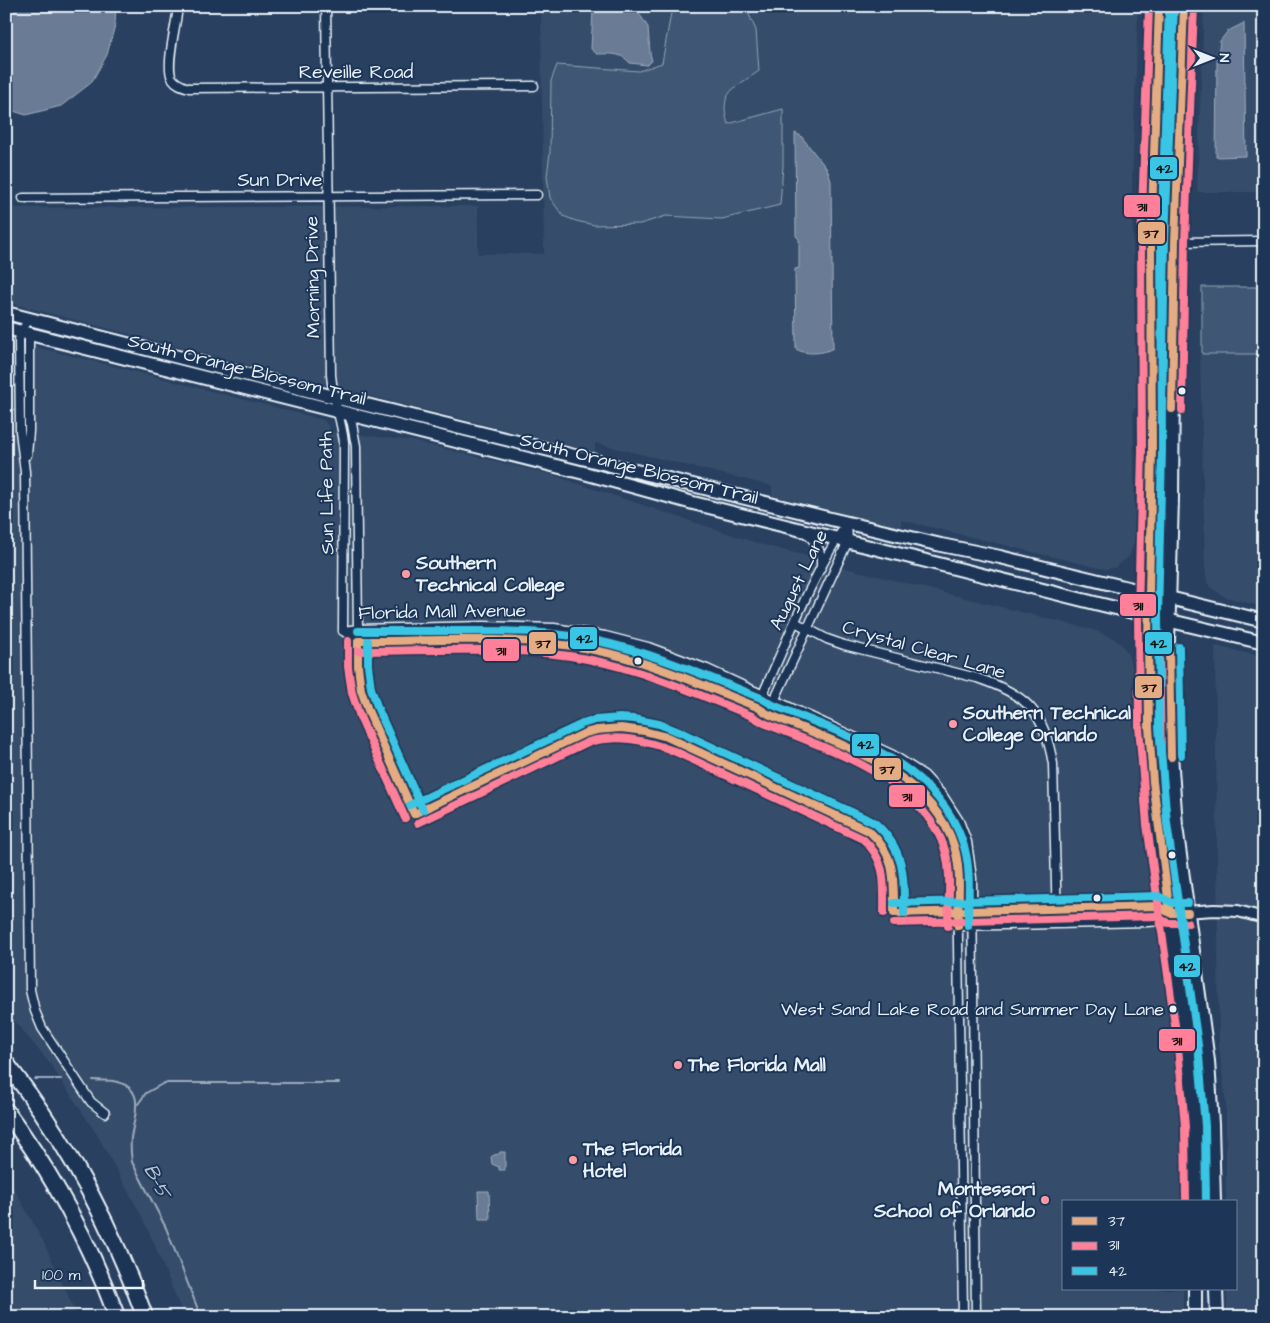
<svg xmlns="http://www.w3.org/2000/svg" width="1270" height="1323" font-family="'Architects Daughter',sans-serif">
	<rect width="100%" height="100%" fill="#294061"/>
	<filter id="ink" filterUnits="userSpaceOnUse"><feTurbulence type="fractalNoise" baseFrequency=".02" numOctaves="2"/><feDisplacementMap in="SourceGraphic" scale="10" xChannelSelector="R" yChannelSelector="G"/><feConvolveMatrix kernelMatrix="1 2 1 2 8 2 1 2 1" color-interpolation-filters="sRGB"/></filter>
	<g filter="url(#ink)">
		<path fill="#364d6b" d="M 541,6 L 1138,6 L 1132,186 L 1136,408 L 1133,409 L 1135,540 L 1129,557 L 1116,567 L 1108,569 L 1099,568 L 901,520 L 901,528 L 772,495 L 772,486 L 595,443 L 595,452 L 342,389 L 6,302 L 6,208 L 478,206 L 478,254 L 544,254 Z
			M 1204,6 L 1264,6 L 1264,192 L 1197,192 Z
			M 6,340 L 109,365 L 324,420 L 331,431 L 412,441 L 552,475 L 763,545 L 807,556 L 811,562 L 845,568 L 1093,630 L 1113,638 L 1121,644 L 1127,652 L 1133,670 L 1140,796 L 1172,1014 L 1180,1120 L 1182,1202 L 1064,1202 L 1064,1289 L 1183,1289 L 1183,1317 L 184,1317 L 153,1241 L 140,1213 L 98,1136 L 51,1065 L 6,1010 Z
			M 1200,354 L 1264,354 L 1264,607 L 1225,597 L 1211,588 L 1207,582 L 1205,565 Z
			M 1215,646 L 1264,657 L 1264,1317 L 1227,1317 L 1227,1289 L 1236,1289 L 1236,1202 L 1226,1202 L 1226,1103 L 1219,1046 Z
			M 6,1174 L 43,1241 L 78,1317 L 6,1317 Z"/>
		<path fill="#415774" stroke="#94a4b6" d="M 701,6 L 745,6 L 756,30 L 759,71 C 735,88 718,91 728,124 L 783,109 L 783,166 L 780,205 L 722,219 L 666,216 L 640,224 L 594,225 L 576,221 L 563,216 L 550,198 L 547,176 L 550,152 L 551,81 L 557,65 L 639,71 L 662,63 L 671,13 Z
			M 1202,287 L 1264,287 L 1264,354 L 1202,354 Z"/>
		<path fill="#6b7c95" stroke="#9dabbd" d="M 6,6 L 116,6 L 115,25 L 107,55 L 91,83 L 61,106 L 26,115 L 10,110 L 6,111 Z
			M 597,6 L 634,6 L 648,27 L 650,53 L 652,61 L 647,65 L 630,63 C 620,52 611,54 597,54 L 591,49 L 593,10 Z
			M 1244,23 L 1246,156 L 1216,157 L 1217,61 L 1220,41 L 1228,31 Z
			M 795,133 L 801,136 L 827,169 L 831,181 L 833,348 C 824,354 805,355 796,349 L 795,269 L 799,268 L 799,239 L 796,236 Z
			M 500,1152 L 505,1152 L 505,1170 L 499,1170 L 499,1167 L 492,1164 L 491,1157 L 494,1155 L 499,1154 Z
			M 478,1191 L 489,1191 L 490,1219 L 479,1219 Z"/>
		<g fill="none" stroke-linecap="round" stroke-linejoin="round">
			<path stroke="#9dabbd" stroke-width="2" d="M 35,1079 L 61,1079
				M 93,1080 C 100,1081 107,1080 113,1081 C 148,1087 134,1116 131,1138 C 130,1147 131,1154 132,1162 L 166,1228 L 201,1317
				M 138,1104 L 146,1093 L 164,1083 L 339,1083"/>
			<g stroke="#e8f1f8" stroke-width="11">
				<path id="minor" d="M 178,6 C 177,23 165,65 172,78 C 176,84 182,86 189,88 L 534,86
					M 326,6 L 331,375 C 333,398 341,419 344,442 L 343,631
					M 23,198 L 537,195
					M 1151,244 L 1175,242 L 1264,241
					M 29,319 L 21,332 L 19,340 L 20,431 L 25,472 L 30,990 L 35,1011 L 42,1028 L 91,1102 L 105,1113
					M 348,413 L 352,424 L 356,446 L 358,633
					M 27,455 L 29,431 L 29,332
					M 805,532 C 816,542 822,550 821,565
					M 795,622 L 827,639 L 844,645 L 977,678 C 1027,695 1044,711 1053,764 L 1057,924
					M 343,631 L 358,629 L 484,626 L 554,628 L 605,636 L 648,647 L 707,669 L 893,755 L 924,775 L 943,796 L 959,821 L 967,842 L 972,878 L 976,1317
					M 343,631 L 358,641 L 522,641 L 588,649 L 649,664 L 757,707 L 768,714 C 790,724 813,733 835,743 C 894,769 948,797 957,867 L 963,1317
					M 757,707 C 785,647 810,578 847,523
					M 768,714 L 848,541 L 847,522
					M 958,926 L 1148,922 L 1161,921 L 1170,913 L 1158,906 L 958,913"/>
			</g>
			<g stroke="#e8f1f8" stroke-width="14">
				<path id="tertiary" d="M 1170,913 L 1214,910 L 1238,911 L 1264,918"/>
			</g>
			<g stroke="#e8f1f8" stroke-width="16">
				<path id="primary" d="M 1159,6 L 1151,244 L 1152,450 L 1148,615 L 1149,727 L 1157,824 L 1188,1046 L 1195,1127 L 1196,1202
					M 1184,6 L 1174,259 L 1172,498 L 1168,642 L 1171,754 L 1176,826 L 1208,1061 L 1212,1125 L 1214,1202
					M 6,313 L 334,397 L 835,520 L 941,545 L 1000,557 L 1264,621
					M 6,328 L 584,473 L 693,503 L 1103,605 L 1264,643
					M 1158,376 C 1160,393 1161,412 1171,426
					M 1216,1289 L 1217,1317
					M 1195,1317 L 1195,1289"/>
			</g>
			<g stroke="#e8f1f8" stroke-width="19">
				<path id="motorway" d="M 6,1063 C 67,1141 111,1223 145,1317
					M 6,1111 C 52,1173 90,1244 117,1317"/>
			</g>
			<use href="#minor" stroke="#1d3557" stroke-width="8"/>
			<use href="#tertiary" stroke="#1d3557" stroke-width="10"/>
			<use href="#primary" stroke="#1d3557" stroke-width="12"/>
			<use href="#motorway" stroke="#1d3557" stroke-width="15"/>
			<g stroke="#1d3557" stroke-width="11">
				<path id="bus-1" d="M 1159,6 L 1151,244 L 1152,450 L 1148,642 L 1149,727 L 1153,782 L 1170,913
					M 1172,409 L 1175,242 L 1184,6
					M 358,641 C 432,641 517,635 589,649 C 647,660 702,685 757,707 L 768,714 C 834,742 930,770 954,846 C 962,871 958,900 958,926
					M 358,641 L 358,666 L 361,690 L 369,713 L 414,814
					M 1169,646 L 1171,757
					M 414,814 L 585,733 L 597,730 L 621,728 L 644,731 L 667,737 L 869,831 C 896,855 894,879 894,913
					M 894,913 L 1158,906 L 1170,913 L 1188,913"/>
			</g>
			<g stroke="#1d3557" stroke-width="11">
				<path id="bus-2" d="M 1149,6 L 1141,244 L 1142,450 L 1138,615 L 1139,727 L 1147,825 L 1178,1047 L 1185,1127 L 1186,1202
					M 1182,410 L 1185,242 L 1194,6
					M 348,641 L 348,667 L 352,693 L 360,717 L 405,818
					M 1159,647 L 1161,755
					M 358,651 C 432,651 514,645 587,659 C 644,670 698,694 752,716 L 764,723 C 827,749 923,778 945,850 C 952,874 948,901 948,926
					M 418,823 L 588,742 C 619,734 645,740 674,751 L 863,839 C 887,861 884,883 884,913
					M 894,923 L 1155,916 L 1168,923 L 1188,923"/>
			</g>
			<g stroke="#1d3557" stroke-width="11">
				<path id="bus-3" d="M 1169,6 L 1161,244 L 1162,450 L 1158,615 L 1159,727 L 1167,823 L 1198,1045 L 1205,1126 L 1206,1202
					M 1162,410 L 1165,242 L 1174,6
					M 358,631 C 396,631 434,631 472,631 C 512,631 553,631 593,640 C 651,652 706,676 761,698 L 773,705 C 843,734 937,762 963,843 C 972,869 968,899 968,926
					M 368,641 L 368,665 L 371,688 L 378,709 L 423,810
					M 1179,647 L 1181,755
					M 410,805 L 582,724 L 595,720 L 620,718 L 634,719 L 659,724 L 682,733 L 875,823 C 905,850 904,875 904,913
					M 894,903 L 1158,896 L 1173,903 L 1188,903"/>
			</g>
			<use href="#bus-1" stroke="#e5ac83" stroke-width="8"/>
			<use href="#bus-2" stroke="#ff8098" stroke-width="8"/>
			<use href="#bus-3" stroke="#3ac5e4" stroke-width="8"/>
		</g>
	</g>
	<g fill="#e8f1f8" stroke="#1d3557" stroke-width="2">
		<circle cx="1182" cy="391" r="4.5"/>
		<circle cx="638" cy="661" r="4.5"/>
		<circle cx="1172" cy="855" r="4.5"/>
		<circle cx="1097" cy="898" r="4.5"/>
		<circle cx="1173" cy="1009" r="4.5"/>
	</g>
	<g fill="#ff9aa2" stroke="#1d3557" stroke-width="2">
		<circle cx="406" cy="574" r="5"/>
		<circle cx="953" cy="724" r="5"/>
		<circle cx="678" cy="1065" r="5"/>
		<circle cx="573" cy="1160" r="5"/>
		<circle cx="1045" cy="1200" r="5"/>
	</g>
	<g text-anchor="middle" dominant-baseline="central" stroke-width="4" stroke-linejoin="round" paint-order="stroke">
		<g font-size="18" fill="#e8f1f8" stroke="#1d3557" text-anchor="end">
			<text x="1164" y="1009">West Sand Lake Road and Summer Day Lane</text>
		</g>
		<g font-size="19" fill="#e8f1f8" stroke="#1d3557">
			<text x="356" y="72">Reveille Road</text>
			<text x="280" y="180">Sun Drive</text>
			<text transform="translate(313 277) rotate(-91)">Morning Drive</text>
			<text transform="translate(247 370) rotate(14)">South Orange Blossom Trail</text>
			<text transform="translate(639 469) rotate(14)">South Orange Blossom Trail</text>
			<text transform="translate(327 493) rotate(-91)">Sun Life Path</text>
			<text transform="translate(799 580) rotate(-64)">August Lane</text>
			<text transform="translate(442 612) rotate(-1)">Florida Mall Avenue</text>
			<text transform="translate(924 650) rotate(16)">Crystal Clear Lane</text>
		</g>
		<g font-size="19" font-weight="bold" fill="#e8f1f8" stroke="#1d3557" text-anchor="start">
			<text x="416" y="563">Southern<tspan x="416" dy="22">Technical College</tspan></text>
			<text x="963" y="713">Southern Technical<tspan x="963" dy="22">College Orlando</tspan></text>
			<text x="688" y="1065">The Florida Mall</text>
			<text x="583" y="1149">The Florida<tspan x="583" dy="22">Hotel</tspan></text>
			<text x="1035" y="1189" text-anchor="end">Montessori<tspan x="1035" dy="22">School of Orlando</tspan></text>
		</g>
		<g font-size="20" font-style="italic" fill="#b6c2d0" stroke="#1d3557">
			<text transform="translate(157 1181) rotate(63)">B-5</text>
		</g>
	</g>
	<g stroke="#1d3557" stroke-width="2">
		<rect x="1149" y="156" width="29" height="24" rx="5" fill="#3ac5e4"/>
		<rect x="1123" y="194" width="38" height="24" rx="5" fill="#ff8098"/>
		<rect x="1137" y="221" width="29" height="24" rx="5" fill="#e5ac83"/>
		<rect x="1119" y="593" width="38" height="24" rx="5" fill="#ff8098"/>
		<rect x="569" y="626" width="29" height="24" rx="5" fill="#3ac5e4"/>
		<rect x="528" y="631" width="29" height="24" rx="5" fill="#e5ac83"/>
		<rect x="1144" y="631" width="29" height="24" rx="5" fill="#3ac5e4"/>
		<rect x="482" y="638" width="38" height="24" rx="5" fill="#ff8098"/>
		<rect x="1134" y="675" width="29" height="24" rx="5" fill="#e5ac83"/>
		<rect x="851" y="733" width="29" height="24" rx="5" fill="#3ac5e4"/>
		<rect x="873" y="757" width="29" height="24" rx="5" fill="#e5ac83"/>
		<rect x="888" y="784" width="38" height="24" rx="5" fill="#ff8098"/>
		<rect x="1173" y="954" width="28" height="24" rx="5" fill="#3ac5e4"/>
		<rect x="1158" y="1028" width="38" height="24" rx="5" fill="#ff8098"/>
	</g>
	<g font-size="14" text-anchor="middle" font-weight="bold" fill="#111">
		<text x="1164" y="173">42</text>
		<text x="1142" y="211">311</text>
		<text x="1151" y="238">37</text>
		<text x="1138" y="610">311</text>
		<text x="584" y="643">42</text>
		<text x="543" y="648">37</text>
		<text x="1158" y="648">42</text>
		<text x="501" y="655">311</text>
		<text x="1149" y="692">37</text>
		<text x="865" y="749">42</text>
		<text x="887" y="774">37</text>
		<text x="907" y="801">311</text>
		<text x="1187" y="971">42</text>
		<text x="1177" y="1045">311</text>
	</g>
	<rect width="1270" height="1323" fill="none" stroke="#1d3557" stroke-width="25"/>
	<rect x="12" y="12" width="1245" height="1298" fill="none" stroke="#e8f1f8" stroke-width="2" filter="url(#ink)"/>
	<rect x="1062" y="1200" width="175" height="90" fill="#1d3557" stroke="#6e8097"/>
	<rect x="1072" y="1217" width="25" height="8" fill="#e5ac83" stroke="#6e8097"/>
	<text x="1108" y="1226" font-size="15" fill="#e8f1f8">37</text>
	<rect x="1072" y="1242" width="25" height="8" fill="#ff8098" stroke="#6e8097"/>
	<text x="1108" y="1250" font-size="15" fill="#e8f1f8">311</text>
	<rect x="1072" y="1267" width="25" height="8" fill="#3ac5e4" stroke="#6e8097"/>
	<text x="1108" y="1276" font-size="15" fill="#e8f1f8">42</text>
	<g transform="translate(1212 58) rotate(90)" stroke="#1d3557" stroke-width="4" paint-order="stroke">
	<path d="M0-4L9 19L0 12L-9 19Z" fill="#e8f1f8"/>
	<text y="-8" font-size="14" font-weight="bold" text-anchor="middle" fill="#e8f1f8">N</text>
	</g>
	<path d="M35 1280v8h108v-8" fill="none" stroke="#e8f1f8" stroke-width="2.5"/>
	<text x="42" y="1280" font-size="15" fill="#e8f1f8" stroke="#1d3557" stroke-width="4" paint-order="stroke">100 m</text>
</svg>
